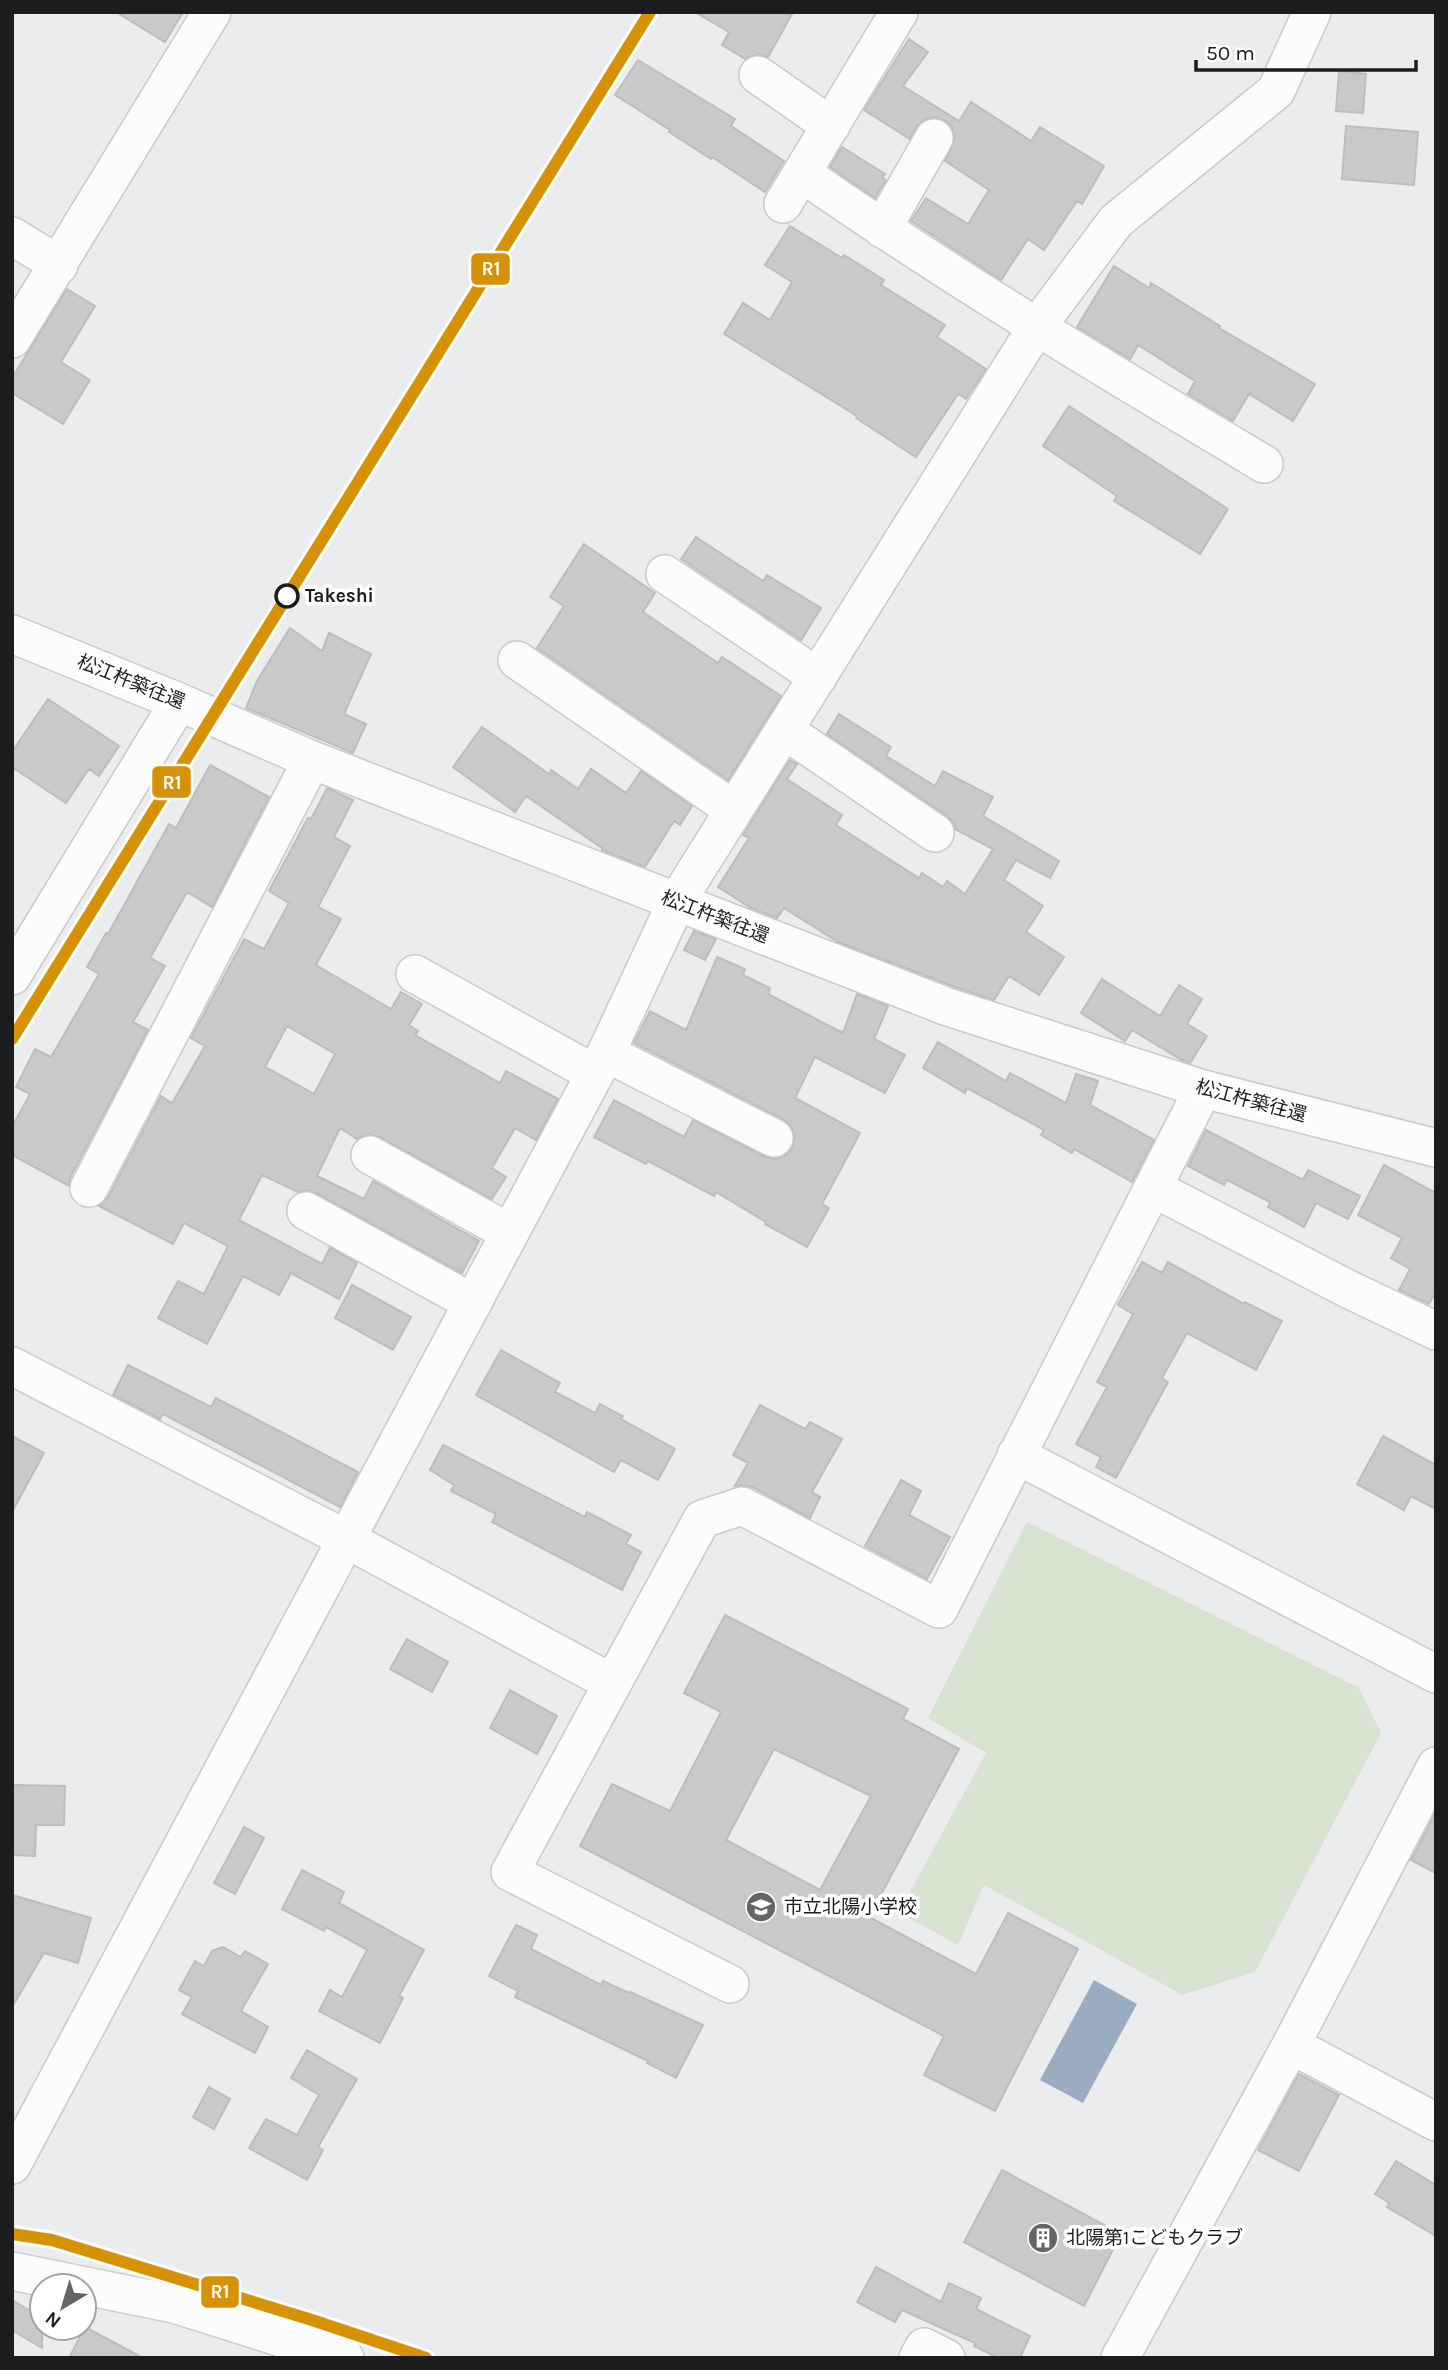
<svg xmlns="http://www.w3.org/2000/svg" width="1448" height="2370" font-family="Karla,'Noto Sans JP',sans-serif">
	<rect width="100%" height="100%" fill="#ebeced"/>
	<path fill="#d8e2d1" d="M 1027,1522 L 1359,1688 L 1381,1733 L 1255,1972 L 1182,1995 L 984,1885 L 958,1945 L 899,1912 L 986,1753 L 928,1718 Z"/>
	<path fill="#9aacc0" d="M 1094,1980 L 1137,2004 L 1083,2103 L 1040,2080 Z"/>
	<path fill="#c8c9ca" stroke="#bcbdbe" stroke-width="2" fill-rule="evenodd" d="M 116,12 L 183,12 L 165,42 Z
		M 695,12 L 793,12 L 768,57 L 759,54 L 745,59 L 722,45 L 729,32 Z
		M 909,39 L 928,52 L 903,86 L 959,121 L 971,102 L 1031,141 L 1040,127 L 1104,166 L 1082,204 L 1077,201 L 1044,250 L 1028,239 L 1001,280 L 911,221 L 926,198 L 968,224 L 989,190 L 945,161 L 955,139 L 952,127 L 944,120 L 933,117 L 924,120 L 916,127 L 910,139 L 864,110 Z
		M 638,60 L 735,119 L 731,126 L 784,161 L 765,192 L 712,157 L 711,159 L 669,132 L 670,130 L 615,95 Z
		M 1339,71 L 1366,74 L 1363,113 L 1336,111 Z
		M 1346,126 L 1418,132 L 1414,185 L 1342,179 Z
		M 842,147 L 885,174 L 882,178 L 886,180 L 875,198 L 830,167 Z
		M 790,226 L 842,258 L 844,255 L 884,280 L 881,285 L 945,325 L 937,337 L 986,369 L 966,399 L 958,394 L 916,457 L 856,418 L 857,416 L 724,334 L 743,303 L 770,320 L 792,282 L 765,265 Z
		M 1114,266 L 1149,288 L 1151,283 L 1220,326 L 1219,328 L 1315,384 L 1293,421 L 1249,394 L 1233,421 L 1188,394 L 1195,381 L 1138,345 L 1130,359 L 1077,327 Z
		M 67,289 L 95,306 L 61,362 L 90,380 L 63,424 L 12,393 L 12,378 Z
		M 1069,406 L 1228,509 L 1200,554 L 1114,501 L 1117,496 L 1043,446 Z
		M 696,537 L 763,581 L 767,575 L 821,608 L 801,640 L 681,559 Z
		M 584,544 L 655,593 L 643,612 L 718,663 L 722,657 L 781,696 L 728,780 L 537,648 L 564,606 L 550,597 Z
		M 290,628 L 322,651 L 329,633 L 371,654 L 344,714 L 366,724 L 353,753 L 246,708 L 257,681 Z
		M 48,699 L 119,746 L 99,776 L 89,769 L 66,803 L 12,767 L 12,752 Z
		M 839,714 L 891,747 L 886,756 L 935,786 L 943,771 L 993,797 L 983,816 L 1059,861 L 1050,878 L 1016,860 L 1004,880 L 1043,906 L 1026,932 L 1064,957 L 1039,995 L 1009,976 L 994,1000 L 955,987 L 838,942 L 784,908 L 777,918 L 751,908 L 718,887 L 749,838 L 743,835 L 790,760 L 797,764 L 787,779 L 842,815 L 836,825 L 919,878 L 922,873 L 943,887 L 947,881 L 965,894 L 993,849 L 955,829 L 954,823 L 947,816 L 827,734 Z
		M 482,727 L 549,774 L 551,770 L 578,789 L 591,769 L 626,793 L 641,771 L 692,806 L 680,825 L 674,821 L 645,867 L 602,850 L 602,848 L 526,796 L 515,812 L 453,767 Z
		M 210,765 L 269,797 L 212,907 L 187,892 L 150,958 L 165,966 L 133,1022 L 148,1030 L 70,1178 L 69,1186 L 12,1155 L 12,1127 L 30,1094 L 16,1087 L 35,1049 L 51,1057 L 99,974 L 87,967 L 106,933 L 108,934 L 169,824 L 176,828 Z
		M 327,788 L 353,800 L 334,837 L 350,846 L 318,907 L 341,919 L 316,965 L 391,1009 L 401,992 L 422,1004 L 409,1025 L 418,1031 L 415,1035 L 500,1083 L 506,1071 L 558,1099 L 536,1140 L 515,1128 L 492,1168 L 506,1177 L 492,1199 L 380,1137 L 369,1134 L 357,1139 L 340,1128 L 317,1176 L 364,1199 L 373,1181 L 479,1241 L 462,1273 L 316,1193 L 306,1190 L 298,1192 L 262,1175 L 239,1220 L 322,1264 L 330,1248 L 357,1263 L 339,1299 L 291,1273 L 279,1295 L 243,1276 L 207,1344 L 158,1318 L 178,1281 L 204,1294 L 228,1246 L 184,1223 L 173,1244 L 99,1206 L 108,1198 L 161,1096 L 172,1103 L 205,1046 L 191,1038 L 244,939 L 264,949 L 289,903 L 269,891 L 308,818 L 311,819 ZM 287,1026 L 335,1054 L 314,1094 L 265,1067 Z
		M 694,931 L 716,939 L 705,960 L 684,950 Z
		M 717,957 L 745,969 L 743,975 L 770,988 L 768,994 L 843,1033 L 857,994 L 888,1006 L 874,1039 L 905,1055 L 885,1093 L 815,1057 L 795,1098 L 860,1133 L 822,1204 L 829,1208 L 807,1247 L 765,1224 L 766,1222 L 716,1192 L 714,1196 L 648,1161 L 646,1164 L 594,1137 L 614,1100 L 684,1137 L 693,1120 L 765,1157 L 774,1159 L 785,1156 L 792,1148 L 795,1136 L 791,1126 L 783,1119 L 634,1043 L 650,1011 L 686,1030 Z
		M 1102,979 L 1160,1016 L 1179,985 L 1202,999 L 1187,1024 L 1207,1036 L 1190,1063 L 1180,1059 L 1132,1030 L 1125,1041 L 1081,1013 Z
		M 938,1042 L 1006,1081 L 1010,1073 L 1066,1103 L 1076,1074 L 1098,1081 L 1090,1105 L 1154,1140 L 1132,1182 L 1074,1149 L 1072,1153 L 1041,1135 L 1044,1130 L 967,1088 L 965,1093 L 923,1068 Z
		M 1206,1130 L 1303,1180 L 1308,1170 L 1360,1196 L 1348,1219 L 1316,1203 L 1304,1227 L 1268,1207 L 1270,1202 L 1227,1180 L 1224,1185 L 1188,1166 Z
		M 1384,1165 L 1436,1193 L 1436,1291 L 1429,1304 L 1399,1290 L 1410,1269 L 1391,1258 L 1402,1238 L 1358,1215 Z
		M 1142,1262 L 1162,1273 L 1168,1262 L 1244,1304 L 1245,1302 L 1282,1321 L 1256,1370 L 1187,1333 L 1162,1378 L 1168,1382 L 1116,1478 L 1096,1467 L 1101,1457 L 1076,1444 L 1107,1387 L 1097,1382 L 1133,1314 L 1118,1305 Z
		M 352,1285 L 411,1317 L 393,1350 L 335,1318 Z
		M 501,1350 L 560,1383 L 555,1392 L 595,1413 L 600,1404 L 623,1416 L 621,1419 L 675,1449 L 658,1480 L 621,1460 L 614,1472 L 476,1395 Z
		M 128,1365 L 211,1407 L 216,1398 L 358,1472 L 340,1507 L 163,1414 L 160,1419 L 113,1395 Z
		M 760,1405 L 805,1429 L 810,1422 L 842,1439 L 812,1492 L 820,1497 L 810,1518 L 752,1487 L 743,1485 L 735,1486 L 748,1463 L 733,1455 Z
		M 12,1436 L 44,1453 L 12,1512 Z
		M 1383,1436 L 1436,1465 L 1436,1509 L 1411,1496 L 1404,1510 L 1357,1484 Z
		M 443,1445 L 585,1517 L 587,1512 L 631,1535 L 626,1544 L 641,1552 L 622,1590 L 492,1522 L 496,1514 L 451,1491 L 454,1485 L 430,1470 Z
		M 901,1480 L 921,1491 L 909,1515 L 950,1537 L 927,1579 L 865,1546 Z
		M 725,1615 L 908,1709 L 903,1719 L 959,1749 L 869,1917 L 976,1974 L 1008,1913 L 1078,1949 L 995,2111 L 924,2075 L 944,2036 L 580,1846 L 612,1784 L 670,1811 L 721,1712 L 684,1693 ZM 774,1749 L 871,1796 L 820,1890 L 726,1840 Z
		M 407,1639 L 448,1662 L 432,1692 L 390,1669 Z
		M 510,1690 L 557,1716 L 537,1754 L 490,1728 Z
		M 12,1785 L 65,1786 L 64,1825 L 36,1825 L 35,1856 L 12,1855 Z
		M 1436,1812 L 1436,1873 L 1411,1860 Z
		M 244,1827 L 264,1838 L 235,1894 L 214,1883 Z
		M 302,1870 L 344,1892 L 339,1903 L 424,1950 L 399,1996 L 403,1998 L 380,2043 L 319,2011 L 330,1990 L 342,1997 L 367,1950 L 326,1927 L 324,1931 L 282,1909 Z
		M 12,1895 L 91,1918 L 78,1963 L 44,1953 L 12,2007 Z
		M 516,1925 L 537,1935 L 531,1949 L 601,1985 L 603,1981 L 629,1993 L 630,1992 L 703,2025 L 676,2078 L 647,2063 L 648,2061 L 515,1997 L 518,1991 L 489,1976 Z
		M 223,1947 L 241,1957 L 245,1951 L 268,1964 L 241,2011 L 268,2027 L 255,2053 L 182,2014 L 192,1997 L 179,1990 L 195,1961 L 204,1966 L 212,1951 Z
		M 307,2050 L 357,2079 L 318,2147 L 323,2150 L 307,2180 L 249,2148 L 266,2119 L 297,2135 L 319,2095 L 291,2078 Z
		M 1299,2074 L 1339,2095 L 1299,2171 L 1258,2150 Z
		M 209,2087 L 230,2099 L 214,2129 L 193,2117 Z
		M 1396,2161 L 1436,2185 L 1436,2236 L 1387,2207 L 1389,2203 L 1375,2194 Z
		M 1002,2170 L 1121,2234 L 1084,2306 L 964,2242 Z
		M 876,2267 L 941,2302 L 949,2283 L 981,2298 L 976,2309 L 1030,2336 L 1020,2358 L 998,2358 L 974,2346 L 975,2343 L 902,2310 L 895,2322 L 857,2302 Z
		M 12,2300 L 42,2318 L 42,2348 L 12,2330 Z
		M 85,2327 L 143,2358 L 69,2358 Z"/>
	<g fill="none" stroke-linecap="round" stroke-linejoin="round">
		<g stroke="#c9cacb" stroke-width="40">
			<path id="minor" d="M 758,75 L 831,126
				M 803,174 C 952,278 1108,371 1264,464
				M 783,204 L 899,12
				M 882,229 L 934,138
				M 12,236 L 59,265
				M 12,339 L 212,12
				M 665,574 L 818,677
				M 12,634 L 179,702 L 312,760 L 948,1007 L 1203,1089 L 1436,1148
				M 517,660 L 734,810
				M 784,730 L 935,833
				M 415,974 L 595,1074
				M 12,976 L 179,702
				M 606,1053 L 774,1138
				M 370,1155 L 510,1233
				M 89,1188 L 312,760
				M 1153,1188 L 1348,1289 L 1436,1331
				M 306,1211 L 473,1303
				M 12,1366 L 348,1540 L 612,1683
				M 1016,1455 L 1436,1674
				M 730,1984 L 510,1872 L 702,1519 L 742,1506 L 939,1609 L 1203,1089
				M 1291,2045 L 1436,2122
				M 12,2165 L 606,1053 L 677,901 L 1036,328 L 1116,221 L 1276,91 L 1312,12
				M 12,2271 L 174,2304 L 345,2358
				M 918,2358 L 924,2347 L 946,2358
				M 1120,2358 L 1291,2045 L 1436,1766"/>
		</g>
		<use href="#minor" stroke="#fcfcfc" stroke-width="37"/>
		<g stroke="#fff" stroke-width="18">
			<path id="rail-1" d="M 12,1039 L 650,12
				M 12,2234 L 52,2240 L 312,2320 L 426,2358"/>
		</g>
		<use href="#rail-1" stroke="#d69104" stroke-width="12"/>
	</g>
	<defs>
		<g id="school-disc" transform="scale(1.575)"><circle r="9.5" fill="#646566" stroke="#fff"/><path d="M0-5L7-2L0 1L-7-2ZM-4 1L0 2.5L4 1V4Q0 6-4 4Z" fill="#fff"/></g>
		<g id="building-disc" transform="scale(1.575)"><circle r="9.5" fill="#646566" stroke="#fff"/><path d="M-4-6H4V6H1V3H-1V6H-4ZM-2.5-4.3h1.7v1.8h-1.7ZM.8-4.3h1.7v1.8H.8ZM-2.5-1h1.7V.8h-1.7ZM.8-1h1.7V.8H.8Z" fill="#fff"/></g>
	</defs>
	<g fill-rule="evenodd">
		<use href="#school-disc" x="761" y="1907"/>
		<use href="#building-disc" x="1043" y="2238"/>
	</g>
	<circle fill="#fff" stroke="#1b1c1d" stroke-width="3.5" cx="287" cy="596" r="11"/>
	<g text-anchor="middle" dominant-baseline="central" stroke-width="7" stroke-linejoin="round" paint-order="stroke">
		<g font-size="19" font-weight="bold" fill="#1b1c1d" stroke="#fff" text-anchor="start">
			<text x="305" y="596">Takeshi</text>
		</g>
		<g font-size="19" fill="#1b1c1d" stroke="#fff">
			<text transform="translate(131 682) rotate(22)">松江杵築往還</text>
			<text transform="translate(715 917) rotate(21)">松江杵築往還</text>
			<text transform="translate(1251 1101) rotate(15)">松江杵築往還</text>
		</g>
		<g font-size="19" fill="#1b1c1d" stroke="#fff" text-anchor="start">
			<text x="784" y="1907">市立北陽小学校</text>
			<text x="1066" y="2238">北陽第1こどもクラブ</text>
		</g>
	</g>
	<g stroke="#fff" stroke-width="2.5">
		<rect x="470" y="252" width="41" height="34" rx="7" fill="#d69104"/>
		<rect x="151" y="765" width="41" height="34" rx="7" fill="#d69104"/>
		<rect x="200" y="2275" width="40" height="34" rx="7" fill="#d69104"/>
	</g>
	<g font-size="19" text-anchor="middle" font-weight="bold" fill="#fff">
		<text x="491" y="275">R1</text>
		<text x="172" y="789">R1</text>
		<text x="220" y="2298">R1</text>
	</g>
	<rect width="1448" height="2370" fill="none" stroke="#1b1c1d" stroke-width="28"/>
	<g transform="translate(63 2307) rotate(218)"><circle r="33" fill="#ffffff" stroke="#a4a4a5" stroke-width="2"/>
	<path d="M0-5L12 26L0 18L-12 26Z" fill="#646566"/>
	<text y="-10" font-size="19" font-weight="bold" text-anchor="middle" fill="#1b1c1d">N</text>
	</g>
	<path d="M1196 60v10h220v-10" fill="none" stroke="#1b1c1d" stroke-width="3.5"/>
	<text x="1206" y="60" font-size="21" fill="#1b1c1d" stroke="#ffffff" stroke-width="5" paint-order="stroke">50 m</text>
</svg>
